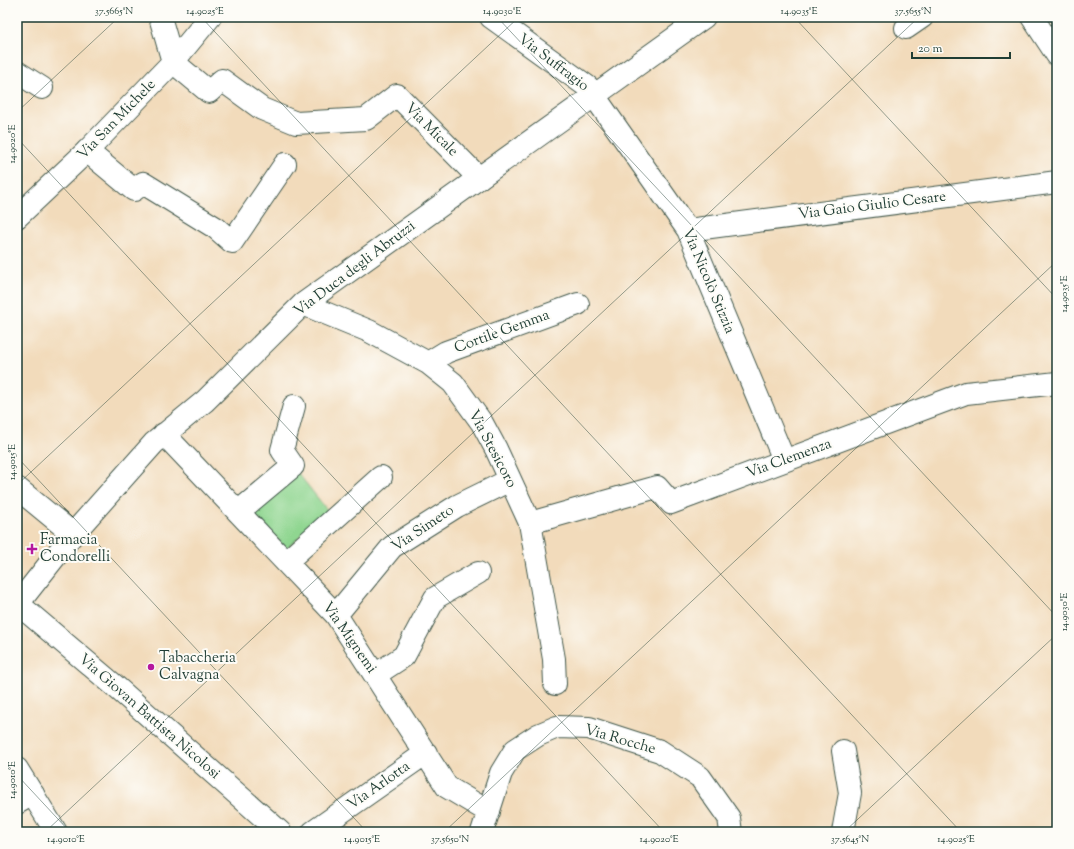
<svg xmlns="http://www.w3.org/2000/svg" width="1074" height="849" font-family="'Sorts Mill Goudy',serif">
	<rect width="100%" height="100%" fill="#fdfcf7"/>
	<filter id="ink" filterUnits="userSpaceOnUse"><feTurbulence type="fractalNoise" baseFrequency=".025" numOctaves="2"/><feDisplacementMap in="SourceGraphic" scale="8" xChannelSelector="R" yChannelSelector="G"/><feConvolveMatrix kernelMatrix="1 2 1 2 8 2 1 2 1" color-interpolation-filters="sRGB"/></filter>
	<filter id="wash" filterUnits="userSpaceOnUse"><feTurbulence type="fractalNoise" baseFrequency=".012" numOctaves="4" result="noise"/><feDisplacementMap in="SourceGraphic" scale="16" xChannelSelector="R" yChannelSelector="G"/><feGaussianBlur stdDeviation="0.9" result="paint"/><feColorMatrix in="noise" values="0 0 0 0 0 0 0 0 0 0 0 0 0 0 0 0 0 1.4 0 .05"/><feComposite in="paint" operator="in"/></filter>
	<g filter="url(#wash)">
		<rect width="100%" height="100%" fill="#f2dbbb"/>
		<path fill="#8fd690" stroke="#578a62" d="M 297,472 L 328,511 L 286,549 L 251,511 Z"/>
	</g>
	<g filter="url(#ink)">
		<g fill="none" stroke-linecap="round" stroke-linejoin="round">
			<g stroke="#3f5548" stroke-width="24">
				<path id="pedestrian" d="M 173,62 L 209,92 L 222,80 L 262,109 L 296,123 L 366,119 L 397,95 L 479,178
					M 87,151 L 134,190 L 143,183 L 216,228 L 232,242 L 285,164
					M 17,488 L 73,534
					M 530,523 L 657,487 L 671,503 L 966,393 L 1057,383
					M 843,751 L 850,793 L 843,832
					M 17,803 L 33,794"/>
			</g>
			<g stroke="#3f5548" stroke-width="24">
				<path id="minor" d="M 160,17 L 173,62
					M 491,17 L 588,87 L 688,230 L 784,460
					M 1032,17 L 1057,55
					M 906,28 L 922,17
					M 17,72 L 42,88
					M 17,217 L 87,151 L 173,62 L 210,17
					M 688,230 L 1057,182
					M 303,304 L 369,331 L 428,363 L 453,383 L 482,423 L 496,449 L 530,523 L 554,659 L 555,684
					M 428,363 L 446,352 L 578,304
					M 164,434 L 336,615 L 447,787 L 489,812
					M 238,512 L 293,466 L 282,450 L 294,406
					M 286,562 L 381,477
					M 17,605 L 73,534 L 154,443 L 205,401 L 303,304 L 704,17
					M 336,615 L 392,547 L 457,506 L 510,480
					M 375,675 L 404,656 L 435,598 L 478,573
					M 17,769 L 56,832
					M 313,832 L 426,753
					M 482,832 L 501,773 L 515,750 L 538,735 L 557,727 L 589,728 L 660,751 L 700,777 L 729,818 L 731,832"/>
			</g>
			<g stroke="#3f5548" stroke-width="24">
				<path id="tertiary" d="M 17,603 L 115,686 L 280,832"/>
			</g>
			<use href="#pedestrian" stroke="#fff" stroke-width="22"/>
			<use href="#minor" stroke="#fff" stroke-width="22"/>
			<use href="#tertiary" stroke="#fff" stroke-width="22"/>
		</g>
	</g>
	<path fill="none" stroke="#1f3d34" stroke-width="1" stroke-opacity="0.45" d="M 201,17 L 961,832M 497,17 L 1057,617M 794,17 L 1057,299M 17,112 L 119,17M 17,138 L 664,832M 17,457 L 367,832M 17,485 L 519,17M 17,775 L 70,832M 45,832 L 919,17M 444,832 L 1057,261M 844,832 L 1057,634"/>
	<g fill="#b5179e" stroke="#fdfcf7" stroke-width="1.5">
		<path d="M30 543h4v4h4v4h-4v4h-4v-4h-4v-4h4z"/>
		<circle cx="151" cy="667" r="4"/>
	</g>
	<g text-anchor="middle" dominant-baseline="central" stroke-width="4" stroke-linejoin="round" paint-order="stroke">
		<g font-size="15" fill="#1f3d34" stroke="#fdfcf7">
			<text transform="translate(553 63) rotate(37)">Via Suffragio</text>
			<text transform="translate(117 120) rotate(-46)">Via San Michele</text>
			<text transform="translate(431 130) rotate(45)">Via Micale</text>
			<text transform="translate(872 206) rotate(-7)">Via Gaio Giulio Cesare</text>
			<text transform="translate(355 269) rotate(-37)">Via Duca degli Abruzzi</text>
			<text transform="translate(708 281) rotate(67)">Via Nicolò Stizzia</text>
			<text transform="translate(502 332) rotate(-20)">Cortile Gemma</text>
			<text transform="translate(492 449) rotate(62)">Via Stesicoro</text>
			<text transform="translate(789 459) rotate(-20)">Via Clemenza</text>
			<text transform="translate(423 529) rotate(-34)">Via Simeto</text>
			<text transform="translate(349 638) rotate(55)">Via Mignemi</text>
			<text transform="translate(149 717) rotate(41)">Via Giovan Battista Nicolosi</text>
			<text transform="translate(620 740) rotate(16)">Via Rocche</text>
			<text transform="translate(379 786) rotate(-35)">Via Arlotta</text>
		</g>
		<g font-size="15" fill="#1f3d34" stroke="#fdfcf7" text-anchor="start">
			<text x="40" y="540">Farmacia<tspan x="40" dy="17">Condorelli</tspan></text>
			<text x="159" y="658">Tabaccheria<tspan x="159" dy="17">Calvagna</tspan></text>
		</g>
	</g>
	<rect width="1074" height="849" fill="none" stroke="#fdfcf7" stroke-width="44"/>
	<path d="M912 52v6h98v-6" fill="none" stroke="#1f3d34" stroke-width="2"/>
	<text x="918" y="52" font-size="12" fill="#1f3d34" stroke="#fdfcf7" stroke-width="3" paint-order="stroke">20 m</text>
	<rect x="22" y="22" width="1030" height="805" fill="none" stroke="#1f3d34" stroke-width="1.5"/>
	<g font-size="10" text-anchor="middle" fill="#1f3d34">
		<text x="114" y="14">37.5665°N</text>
		<text x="205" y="14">14.9025°E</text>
		<text x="502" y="14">14.9030°E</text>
		<text x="799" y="14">14.9035°E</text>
		<text x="913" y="14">37.5655°N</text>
		<text transform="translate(11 144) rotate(-90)" y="4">14.9020°E</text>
		<text transform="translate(1063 294) rotate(-90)" y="4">14.9035°E</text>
		<text transform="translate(11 462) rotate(-90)" y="4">14.9015°E</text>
		<text transform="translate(1063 612) rotate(-90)" y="4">14.9030°E</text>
		<text transform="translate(11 780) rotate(-90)" y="4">14.9010°E</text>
		<text x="66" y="842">14.9010°E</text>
		<text x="362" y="842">14.9015°E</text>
		<text x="450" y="842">37.5650°N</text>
		<text x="659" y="842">14.9020°E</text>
		<text x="850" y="842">37.5645°N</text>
		<text x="956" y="842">14.9025°E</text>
	</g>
</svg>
